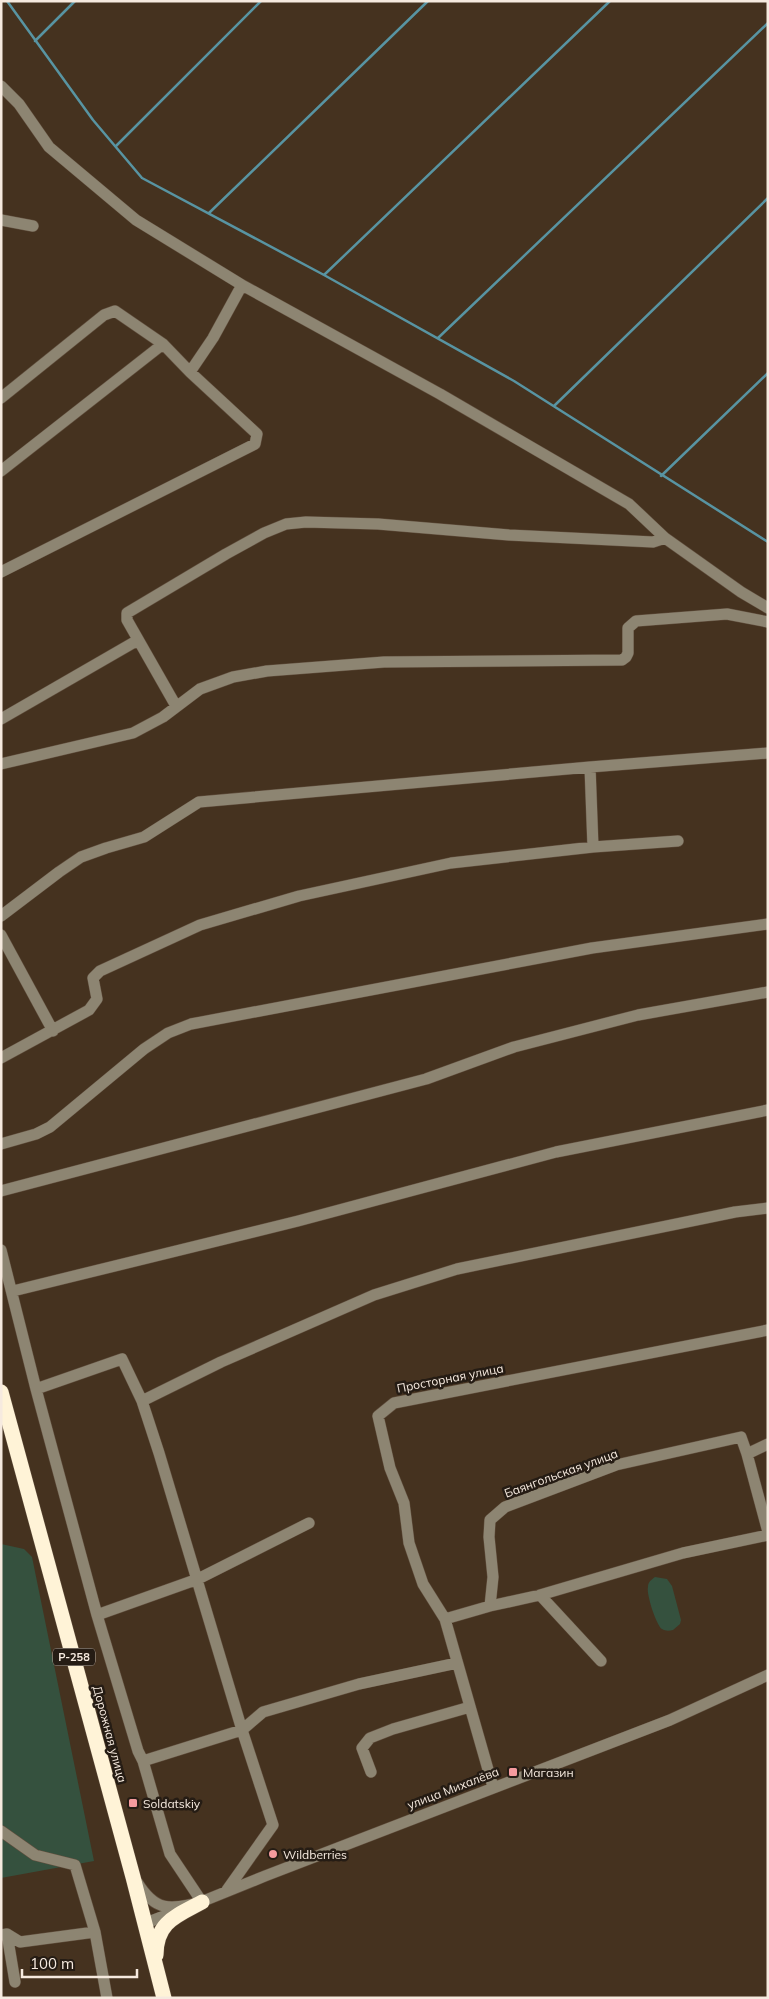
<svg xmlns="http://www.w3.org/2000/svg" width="769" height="1999" font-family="Mulish,sans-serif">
	<rect width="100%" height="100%" fill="#45321f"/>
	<path fill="#35513e" d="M 1,1544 L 24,1549 L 32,1557 L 94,1861 L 1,1878 Z
		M 655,1577 L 667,1579 L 672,1586 L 681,1620 L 680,1624 L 673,1630 C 669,1631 665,1631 662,1629 C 656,1625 646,1593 648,1587 C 648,1582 651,1580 655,1577 Z"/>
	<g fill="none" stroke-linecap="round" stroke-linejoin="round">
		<path stroke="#5894a2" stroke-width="2.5" d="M 7,1 L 93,120 L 142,178 L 324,275 L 514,381 L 768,542
			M 35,41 L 75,1
			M 116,146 L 261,1
			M 209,213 L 428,1
			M 324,275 L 610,1
			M 438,338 L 768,23
			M 554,406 L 768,198
			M 661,476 L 768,373"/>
		<g stroke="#614f3e" stroke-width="12">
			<path id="minor" d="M 1,86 L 19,104 L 49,147 L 136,220 L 242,285 L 440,394 L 629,504 L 665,538 L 741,592 L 768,608
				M 1,220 L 33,226
				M 190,372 L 213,338 L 242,285
				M 1,398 L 104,315 L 115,311 L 163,344 L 190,372 L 257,434 L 255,444 L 1,572
				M 1,471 L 163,344
				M 176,706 L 127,620 L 127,613 L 226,554 L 264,533 L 286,524 L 306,522 L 378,524 L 509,535 L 653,542 L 665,538
				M 1,719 L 138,640
				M 1,764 L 133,733 L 163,717 L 200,689 L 233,677 L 267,671 L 384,662 L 622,660 L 626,657 L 628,653 L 628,628 L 636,621 L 727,614 L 768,622
				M 590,767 L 593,847
				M 1,916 L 59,872 L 81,857 L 106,848 L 144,837 L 199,802 L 590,767 L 768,753
				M 1,935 L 53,1031
				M 1,1058 L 89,1010 L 97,999 L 93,978 L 100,971 L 200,925 L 299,896 L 451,863 L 593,847 L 678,841
				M 1,1144 L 36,1134 L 50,1127 L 144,1049 L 168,1033 L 191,1024 L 592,948 L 768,924
				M 1,1191 L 426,1079 L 514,1047 L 638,1015 L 768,992
				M 1,1250 L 36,1389 L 97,1615 L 138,1751 L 143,1761 L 170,1854 L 202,1902 C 170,1909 156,1913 137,1882
				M 13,1291 L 298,1221 L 556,1152 L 768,1110
				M 36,1389 L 122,1359 L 142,1401 L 159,1453 L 242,1730 L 273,1825 L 227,1890
				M 142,1401 L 221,1362 L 374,1295 L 457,1269 L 735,1212 L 768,1208
				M 768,1444 L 747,1454 L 768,1532
				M 540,1595 L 601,1661
				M 490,1606 L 493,1577 L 489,1537 L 490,1520 L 505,1507 L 616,1465 L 741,1437 L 747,1454
				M 97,1615 L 198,1579 L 309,1523
				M 445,1619 L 490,1606 L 540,1595 L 683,1553 L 768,1535
				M 143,1761 L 242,1730 L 263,1712 L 359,1684 L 457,1663
				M 371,1772 L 362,1748 L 370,1738 L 393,1729 L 470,1707
				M 493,1787 L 445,1619 L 423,1584 L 409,1543 L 404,1503 L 390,1468 L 378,1416 L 394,1403 L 768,1330
				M 1,1831 L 35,1855 L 75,1865 L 95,1932 L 107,1998
				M 196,1904 L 265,1876 L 670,1720 L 768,1675
				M 146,1923 L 177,1911
				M 7,1934 L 15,1982
				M 1,1935 L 7,1934 L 20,1942 L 95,1932"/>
		</g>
		<g stroke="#614f3e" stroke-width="16">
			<path id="highway" d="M 1,1392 L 133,1877 L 164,1998
				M 156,1955 C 156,1922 176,1916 202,1902"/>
		</g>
		<use href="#minor" stroke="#8d8572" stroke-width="11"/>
		<use href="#highway" stroke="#fff3d7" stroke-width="15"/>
	</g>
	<g fill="#f59b9e" stroke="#251c14" stroke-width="2">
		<rect x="508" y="1767" width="10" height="10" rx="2.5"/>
		<rect x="128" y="1798" width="10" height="10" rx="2.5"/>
		<circle cx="273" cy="1854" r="5"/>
	</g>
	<g text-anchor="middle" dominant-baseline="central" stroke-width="5" stroke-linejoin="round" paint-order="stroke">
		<rect fill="#251c14" stroke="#b7aca2" stroke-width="1" x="53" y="1648.5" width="42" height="17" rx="4"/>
		<g font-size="11" font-weight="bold" fill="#f6eadf">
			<text x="74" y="1657">Р-258</text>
		</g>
		<g font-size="12" fill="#f6eadf" stroke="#251c14">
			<text transform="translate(450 1378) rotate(-11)">Просторная улица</text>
			<text transform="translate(561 1473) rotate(-20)">Баянгольская улица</text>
			<text transform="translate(110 1734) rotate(75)">Дорожная улица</text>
			<text transform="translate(453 1788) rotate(-21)">улица Михалёва</text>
		</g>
		<g font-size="12" fill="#f6eadf" stroke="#251c14" text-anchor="start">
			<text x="523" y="1772">Магазин</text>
			<text x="143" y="1803">Soldatskiy</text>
			<text x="283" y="1854">Wildberries</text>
		</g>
	</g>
	<rect width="769" height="1999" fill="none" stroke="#f6eadf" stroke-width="5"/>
	<path d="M22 1969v8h115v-8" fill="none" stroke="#f6eadf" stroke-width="2.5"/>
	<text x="30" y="1969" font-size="15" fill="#f6eadf" stroke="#251c14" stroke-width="4" paint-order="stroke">100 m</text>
</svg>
